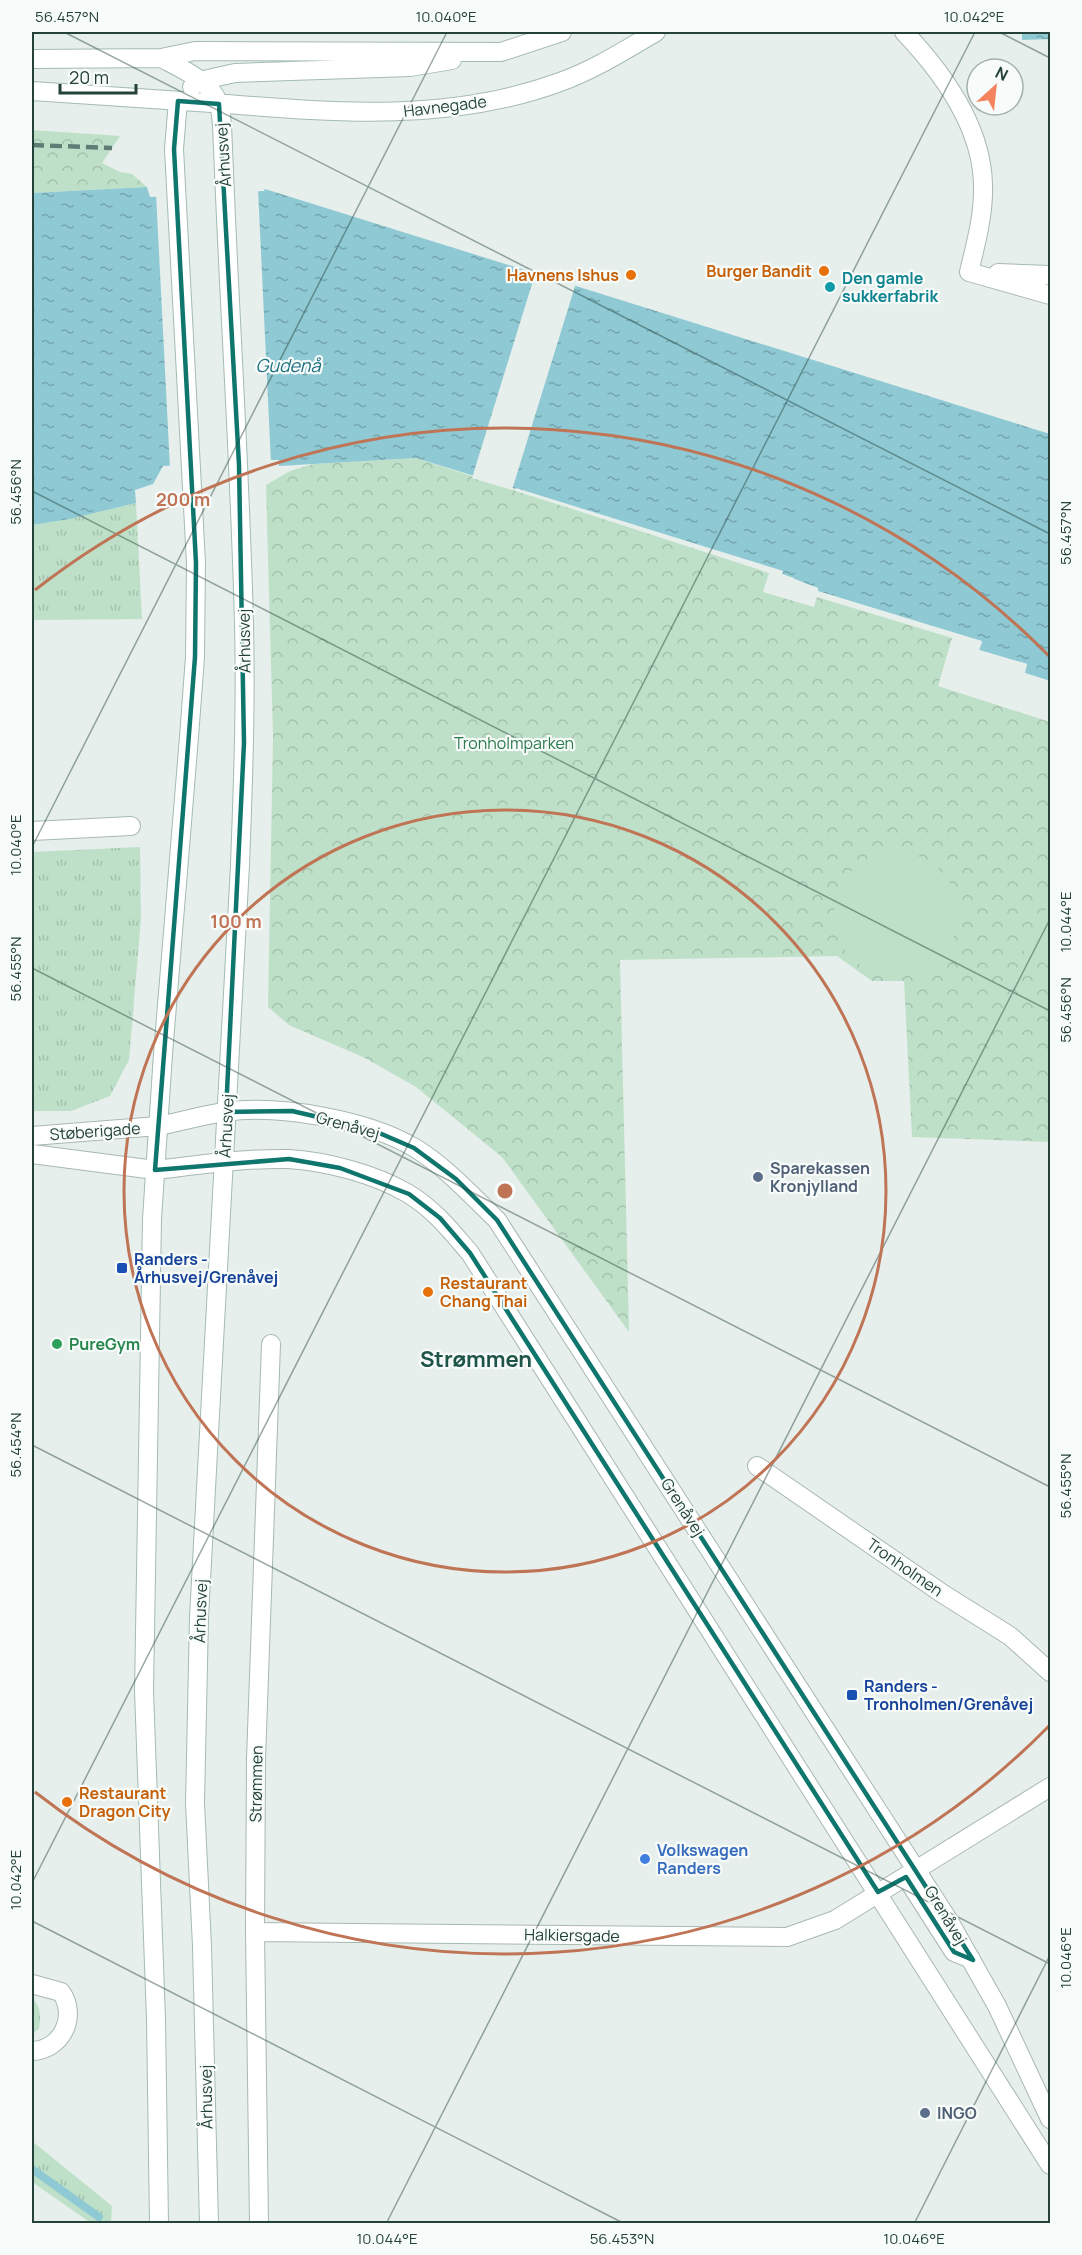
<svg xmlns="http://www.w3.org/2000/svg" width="1082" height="2255" font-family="Manrope,sans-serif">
	<defs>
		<pattern id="grass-tufts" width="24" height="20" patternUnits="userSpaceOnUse" patternTransform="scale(1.5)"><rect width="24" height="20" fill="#bfe0c8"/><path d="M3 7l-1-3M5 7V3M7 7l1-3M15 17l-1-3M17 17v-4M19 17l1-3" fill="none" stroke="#a4c1ad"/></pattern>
		<pattern id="park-crowns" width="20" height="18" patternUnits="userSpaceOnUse" patternTransform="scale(1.5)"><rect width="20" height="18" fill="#bfe0c8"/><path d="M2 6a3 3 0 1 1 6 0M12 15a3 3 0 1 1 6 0" fill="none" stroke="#a4c1ad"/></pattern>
		<pattern id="water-ripples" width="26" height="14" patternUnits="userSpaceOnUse" patternTransform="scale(1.5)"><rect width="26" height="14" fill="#8ec9d4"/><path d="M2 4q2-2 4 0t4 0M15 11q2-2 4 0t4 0" fill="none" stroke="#74a5ad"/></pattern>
	</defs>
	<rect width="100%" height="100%" fill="#e6efeb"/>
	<path fill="url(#grass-tufts)" d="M 136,503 L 142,619 L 32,620 L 32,525 L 70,519 Z
		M 140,847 L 141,918 L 129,1060 L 110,1096 L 71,1111 L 32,1111 L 32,852 Z
		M 32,1998 C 41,2007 41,2016 39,2029 L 32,2034 Z
		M 32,2141 L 112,2206 L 111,2223 L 91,2223 L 32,2182 Z"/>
	<path fill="url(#park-crowns)" d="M 32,130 L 120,136 L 102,163 L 120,172 L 132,174 L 147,187 L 32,193 Z
		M 416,458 L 769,573 L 763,592 L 814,607 L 817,597 L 952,638 L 938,686 L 1050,722 L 1050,1142 L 912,1137 L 904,981 L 872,981 L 837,956 L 620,960 L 629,1332 L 502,1157 L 416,1087 L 365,1058 L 289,1025 L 268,1007 L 273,736 L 266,485 L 290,471 L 313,464 Z"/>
	<path fill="#bfe0c8" d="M834 914a62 62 0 1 1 124 0a62 62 0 1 1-124 0Z
		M 1050,903 L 1050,967 L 1022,950 Z"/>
	<path fill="url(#water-ripples)" d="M 1022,32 L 1050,32 L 1050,39 L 1022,40 Z
		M 147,187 L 150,197 L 264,191 L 265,189 L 1050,434 L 1050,681 L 1024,673 L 1027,664 L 979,650 L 982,642 L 817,591 L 818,588 L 794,580 L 794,578 L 782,574 L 782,571 L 416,458 L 279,466 L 279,460 L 272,460 L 163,466 L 153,484 L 135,490 L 136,503 L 70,519 L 32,525 L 32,193 Z"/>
	<path fill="#e6efeb" d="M 258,189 L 271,463 L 170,468 L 156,194 Z
		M 536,271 L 576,283 L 512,490 L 472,478 Z
		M 516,488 L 783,571 L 782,574 L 818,588 L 818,591 L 982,641 L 979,650 L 1027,664 L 1025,673 L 1050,681 L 1050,684 L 1023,675 L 1023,666 L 977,652 L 976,649 L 978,643 L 816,594 L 814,590 L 780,577 L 779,573 L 515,491 Z"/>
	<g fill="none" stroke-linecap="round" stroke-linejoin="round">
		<path stroke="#8ec9d4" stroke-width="8" d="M 32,2169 L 99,2217"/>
		<g stroke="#a8b8b2" stroke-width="20">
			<path id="minor" d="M 904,32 C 943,73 982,126 983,185 C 984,214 976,243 969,272
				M 969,272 L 1050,295
				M 998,273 L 1050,275
				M 32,831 L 131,826
				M 32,1136 L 158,1126
				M 32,1154 L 155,1170
				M 757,1466 L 943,1594 L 1010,1636 L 1050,1672
				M 255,1932 L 787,1937 L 835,1920 L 1050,1787
				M 32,1984 L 61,1992 C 78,2016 62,2050 32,2051
				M 259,2224 L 255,1932 L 256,1759 L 271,1344"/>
		</g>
		<g stroke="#a8b8b2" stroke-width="20">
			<path id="tertiary" d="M 158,1126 C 180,1122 202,1115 225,1112 C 279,1104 368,1120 415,1148 C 446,1167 471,1195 497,1220 L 949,1921 L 997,2006 L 1050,2119
				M 155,1170 C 199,1165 244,1158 288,1159 C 325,1161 375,1174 407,1193 C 433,1208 451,1231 470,1253 L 1050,2165
				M 906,1877 L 954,1952 L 971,1959"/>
		</g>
		<g stroke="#a4bbb3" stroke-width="20">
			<path id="secondary" d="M 161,58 C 180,68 213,82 219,105 C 223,118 222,134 223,147 C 229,306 240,465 244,624 C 246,705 243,785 240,865 L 199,1617 L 195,1803 L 202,1946 L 209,2224
				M 32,59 L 161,58 L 195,51 L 501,52 L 562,32
				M 192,87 L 199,81 L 235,73 L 410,67 L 452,60
				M 32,91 C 97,95 162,100 227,104 C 338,113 452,122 560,82 C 594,70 625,50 656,32
				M 159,2224 L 156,2019 L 144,1691 L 152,1219 L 163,1054 L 189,737 L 195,657 L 196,563 L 174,149 L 178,101"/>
		</g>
		<use href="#minor" stroke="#fff" stroke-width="18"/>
		<use href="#tertiary" stroke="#fff" stroke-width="18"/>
		<use href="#secondary" stroke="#fff" stroke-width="18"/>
		<path stroke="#5f7d75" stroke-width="4.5" stroke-dasharray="12 6" stroke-linecap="butt" d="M 32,145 L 112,148"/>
	</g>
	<path fill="none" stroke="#0f766e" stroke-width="4.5" stroke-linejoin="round" d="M 178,101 L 219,104 L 239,465 L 244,743 L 226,1112 L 292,1111 L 370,1129 L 414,1148 L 456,1179 L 497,1220 L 973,1960 L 954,1952 L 906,1877 L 878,1892 L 470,1253 L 440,1218 L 409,1194 L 340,1168 L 289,1159 L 155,1170 L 195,657 L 196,563 L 174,149 Z"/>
	<path fill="none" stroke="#24423a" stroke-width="1.5" stroke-opacity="0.45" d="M 64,32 L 1050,534M 999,32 L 1050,58M 32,491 L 1050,1011M 32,847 L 447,32M 32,968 L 1050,1487M 32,1445 L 1050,1964M 32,1883 L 975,32M 32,1921 L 625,2224M 386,2224 L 1050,919M 914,2224 L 1050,1955"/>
	<g fill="none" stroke="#c07456" stroke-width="3">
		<circle cx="505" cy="1191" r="381"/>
		<path d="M1049 1726A763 763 0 0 1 35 1792M35 590A763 763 0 0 1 1049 656"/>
	</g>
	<g fill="#e8710a" stroke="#f7fbf9" stroke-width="2">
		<circle cx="824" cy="271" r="6"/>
		<circle cx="631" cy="275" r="6"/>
		<circle cx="428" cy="1292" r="6"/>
		<circle cx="67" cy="1802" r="6"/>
	</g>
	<circle fill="#0f9aa8" stroke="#f7fbf9" stroke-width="2" cx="830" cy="287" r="6"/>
	<g fill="#5c6f8a" stroke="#f7fbf9" stroke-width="2">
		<circle cx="758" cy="1177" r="6"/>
		<circle cx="925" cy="2113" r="6"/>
	</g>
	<g fill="#1a4fb4" stroke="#f7fbf9" stroke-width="2">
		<rect x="116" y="1262" width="12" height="12" rx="3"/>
		<rect x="846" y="1689" width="12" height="12" rx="3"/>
	</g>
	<circle fill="#2e9e5b" stroke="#f7fbf9" stroke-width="2" cx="57" cy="1344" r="6"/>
	<circle fill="#3f7fe0" stroke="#f7fbf9" stroke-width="2" cx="645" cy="1859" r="6"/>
	<g text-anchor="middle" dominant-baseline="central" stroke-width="4.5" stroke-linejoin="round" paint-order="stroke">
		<g font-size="16" fill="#24423a" stroke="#f7fbf9">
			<text transform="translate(445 106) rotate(-7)">Havnegade</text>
			<text transform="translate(223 155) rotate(-94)">Århusvej</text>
			<text transform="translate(244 641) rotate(-91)">Århusvej</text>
			<text transform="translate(348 1125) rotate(15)">Grenåvej</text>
			<text transform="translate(226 1126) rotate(-87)">Århusvej</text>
			<text transform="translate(95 1131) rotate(-4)">Støberigade</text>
			<text transform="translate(683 1507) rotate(57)">Grenåvej</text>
			<text transform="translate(905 1567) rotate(35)">Tronholmen</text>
			<text transform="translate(200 1611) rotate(-88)">Århusvej</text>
			<text transform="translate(256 1784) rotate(-89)">Strømmen</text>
			<text transform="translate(946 1915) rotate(59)">Grenåvej</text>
			<text transform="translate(572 1935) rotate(1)">Halkiersgade</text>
			<text transform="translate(206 2097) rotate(-91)">Århusvej</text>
		</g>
		<g font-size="16" font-weight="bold" fill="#c56008" stroke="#f7fbf9" text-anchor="end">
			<text x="812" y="271">Burger Bandit</text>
			<text x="619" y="275">Havnens Ishus</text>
			<text x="440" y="1283" text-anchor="start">Restaurant<tspan x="440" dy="18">Chang Thai</tspan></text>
			<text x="79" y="1793" text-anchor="start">Restaurant<tspan x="79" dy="18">Dragon City</tspan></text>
		</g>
		<g font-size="16" font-weight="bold" fill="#0d838f" stroke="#f7fbf9" text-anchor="start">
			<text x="842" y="278">Den gamle<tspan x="842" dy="18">sukkerfabrik</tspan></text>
		</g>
		<g font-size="16" fill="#2d7a4b" stroke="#f7fbf9">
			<text x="514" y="743">Tronholmparken</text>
		</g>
		<g font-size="16" font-weight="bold" fill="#4e5e75" stroke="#f7fbf9" text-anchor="start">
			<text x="770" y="1168">Sparekassen<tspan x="770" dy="18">Kronjylland</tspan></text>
			<text x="937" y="2113">INGO</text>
		</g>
		<g font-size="16" font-weight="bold" fill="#164399" stroke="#f7fbf9" text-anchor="start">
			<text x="134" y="1259">Randers -<tspan x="134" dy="18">Århusvej/Grenåvej</tspan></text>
			<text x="864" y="1686">Randers -<tspan x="864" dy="18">Tronholmen/Grenåvej</tspan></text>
		</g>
		<g font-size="16" font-weight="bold" fill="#27864d" stroke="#f7fbf9" text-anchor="start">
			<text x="69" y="1344">PureGym</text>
		</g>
		<g font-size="16" font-weight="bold" fill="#366cbe" stroke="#f7fbf9" text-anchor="start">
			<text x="657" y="1850">Volkswagen<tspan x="657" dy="18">Randers</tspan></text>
		</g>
		<g font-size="18" font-style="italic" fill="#1c6f80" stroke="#f7fbf9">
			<text x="288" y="365">Gudenå</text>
		</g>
		<g font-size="22" font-weight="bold" fill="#1f5548" stroke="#f7fbf9">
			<text x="476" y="1359">Strømmen</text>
		</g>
	</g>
	<circle cx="505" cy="1191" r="9" fill="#c07456" stroke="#f7fbf9" stroke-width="3"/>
	<g font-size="18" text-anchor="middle" font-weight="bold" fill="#c07456" stroke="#f7fbf9" stroke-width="4.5" stroke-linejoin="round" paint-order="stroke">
		<text x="183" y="506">200 m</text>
		<text x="236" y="928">100 m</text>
	</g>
	<rect width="1082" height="2255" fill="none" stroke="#f7fbf9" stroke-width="66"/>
	<g transform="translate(995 87) rotate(27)"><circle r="28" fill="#f7fbf9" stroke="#a3b1ad" stroke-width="1.5"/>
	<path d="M0-4.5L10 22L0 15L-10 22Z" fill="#f4845f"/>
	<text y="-9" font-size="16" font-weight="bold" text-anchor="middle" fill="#24423a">N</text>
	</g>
	<path d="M60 84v9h76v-9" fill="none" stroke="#24423a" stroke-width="3"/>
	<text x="69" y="84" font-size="18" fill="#24423a" stroke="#f7fbf9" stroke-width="4.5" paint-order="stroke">20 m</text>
	<rect x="33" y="33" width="1016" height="2189" fill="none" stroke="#24423a" stroke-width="2"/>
	<g font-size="15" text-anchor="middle" fill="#24423a">
		<text x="67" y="22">56.457°N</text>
		<text x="446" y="22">10.040°E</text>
		<text x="974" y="22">10.042°E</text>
		<text transform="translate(16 492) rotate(-90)" y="5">56.456°N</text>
		<text transform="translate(1066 533) rotate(-90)" y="5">56.457°N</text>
		<text transform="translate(16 845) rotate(-90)" y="5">10.040°E</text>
		<text transform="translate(1066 922) rotate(-90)" y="5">10.044°E</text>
		<text transform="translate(16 969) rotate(-90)" y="5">56.455°N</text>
		<text transform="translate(1066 1010) rotate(-90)" y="5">56.456°N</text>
		<text transform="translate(16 1445) rotate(-90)" y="5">56.454°N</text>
		<text transform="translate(1066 1486) rotate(-90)" y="5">56.455°N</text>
		<text transform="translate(16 1880) rotate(-90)" y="5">10.042°E</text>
		<text transform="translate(1066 1958) rotate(-90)" y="5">10.046°E</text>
		<text x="387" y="2244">10.044°E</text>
		<text x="622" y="2244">56.453°N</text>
		<text x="914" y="2244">10.046°E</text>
	</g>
</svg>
